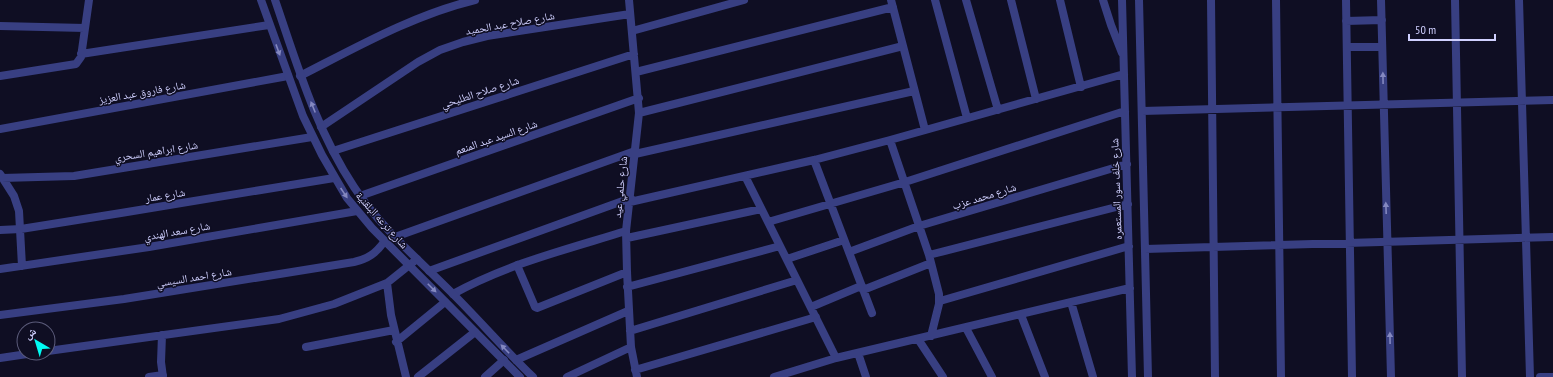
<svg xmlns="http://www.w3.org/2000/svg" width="1553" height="377" font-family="'PT Sans Narrow','Noto Naskh Arabic',sans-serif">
	<rect width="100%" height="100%" fill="#0f0e23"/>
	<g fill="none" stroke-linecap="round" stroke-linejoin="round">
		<path stroke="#383f82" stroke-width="8" d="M 629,0 L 639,113 L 626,231 L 627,272 L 631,347 L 637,377
			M 891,0 L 925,130
			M 935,0 L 967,118
			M 966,0 L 998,110
			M 1011,0 L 1036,99
			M 1060,0 L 1081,87
			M 1103,0 L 1111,25 L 1122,53
			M 1122,0 L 1132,377
			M 1139,0 L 1148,377
			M 1211,0 L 1215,377
			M 1276,0 L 1281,377
			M 1346,0 L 1352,377
			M 1381,0 L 1391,377
			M 1455,0 L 1462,377
			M 1519,0 L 1530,377
			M 1346,21 L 1382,20
			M 0,26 L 85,28
			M 632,31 L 744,0
			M 1347,47 L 1382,47
			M 81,54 L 269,25
			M 636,72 L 893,7
			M 0,76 L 76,64 L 81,57 L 89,0
			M 300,76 C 357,47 413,15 475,0
			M 1142,111 L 1553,100
			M 639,113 L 903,46
			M 321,127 L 418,62 L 440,50 L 463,42 L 487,36 L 630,14
			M 0,129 L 288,76
			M 890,140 L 929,255 L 939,294 L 939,304 L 931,336
			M 333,151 L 634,54
			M 635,154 L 914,91
			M 814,160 L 872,313
			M 0,174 L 14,196 L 19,211 L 22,266
			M 745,176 L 836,358
			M 2,178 L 74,176 L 312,137
			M 360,196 L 639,98
			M 630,202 L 814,160 L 890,140 L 1124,74
			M 768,222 L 905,182 L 1125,111
			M 0,230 L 21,229 L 121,213 L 334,178
			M 395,237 L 635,151
			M 627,238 L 761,209
			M 1145,249 L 1553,237
			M 849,252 L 919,226 L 1127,164
			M 929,255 L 1128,204
			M 787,259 L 844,240
			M 517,265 L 535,307 L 537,308 L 627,272
			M 0,269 L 149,247 L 357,211
			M 429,271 L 631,198
			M 387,283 L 391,315 L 406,377
			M 627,287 L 780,246
			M 863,290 L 931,263
			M 453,294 C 507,264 568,249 626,231
			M 940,301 L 1129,246
			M 1071,302 L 1093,377
			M 811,307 L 861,286
			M 0,315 L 124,299 L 354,262 C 368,259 376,253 384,242
			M 1021,315 L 1045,377
			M 966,328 L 992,377
			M 630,331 L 797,280
			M 162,335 L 161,362 L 163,377
			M 918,339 L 943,377
			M 396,342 L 445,302
			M 306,347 L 394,330
			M 48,351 L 279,319 L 334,304 L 387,283 L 417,259
			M 858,353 L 866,377
			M 0,358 L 34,353
			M 516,360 L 628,311
			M 635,370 L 816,317
			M 149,377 L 163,375
			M 418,377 L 475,332
			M 485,377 L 504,360
			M 567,377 L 631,347
			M 774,377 L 836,358 L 1130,288
			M 1540,377 L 1553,377"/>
		<path stroke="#383f82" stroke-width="8" d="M 261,0 L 303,116 L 322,155 L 347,198 L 372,228 L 520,377
			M 275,0 C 297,64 316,130 354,187 C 381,228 418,259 453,294 C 480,321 505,350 533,377"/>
	</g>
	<defs><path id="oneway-solid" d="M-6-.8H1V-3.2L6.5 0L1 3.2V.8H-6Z"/></defs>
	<g fill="#8488c0">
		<use href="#oneway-solid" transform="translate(278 50) rotate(70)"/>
		<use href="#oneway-solid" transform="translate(1383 78) rotate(-91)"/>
		<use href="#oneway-solid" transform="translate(313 107) rotate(-112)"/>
		<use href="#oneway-solid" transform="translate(344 193) rotate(56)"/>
		<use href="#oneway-solid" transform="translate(1386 208) rotate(-92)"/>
		<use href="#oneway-solid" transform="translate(432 288) rotate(45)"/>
		<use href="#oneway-solid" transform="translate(1390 338) rotate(-91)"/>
		<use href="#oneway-solid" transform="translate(505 349) rotate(-134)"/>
	</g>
	<g text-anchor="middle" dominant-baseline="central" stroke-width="3" stroke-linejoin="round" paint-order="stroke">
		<g font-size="11" fill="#d0d0ff" stroke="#0f0e23">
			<text transform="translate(510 23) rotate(-10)">شارع صلاح عبد الحميد</text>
			<text transform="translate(142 92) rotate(-10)">شارع فاروق عبد العزيز</text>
			<text transform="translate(480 92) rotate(-18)">شارع صلاح الطليحي</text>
			<text transform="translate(496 137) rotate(-19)">شارع السيد عبد المنعم</text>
			<text transform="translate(156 151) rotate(-9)">شارع ابراهيم السحري</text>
			<text transform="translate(620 187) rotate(-84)">شارع حلمي عيد</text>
			<text transform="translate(1116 189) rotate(-92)">شارع خلف سور المستعمره</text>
			<text transform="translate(165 195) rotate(-9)">شارع عمار</text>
			<text transform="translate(984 196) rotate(-17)">شارع محمد عزب</text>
			<text transform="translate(382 220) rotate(48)">شارع ترعه البلقنية</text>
			<text transform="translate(177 231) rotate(-10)">شارع سعد الهندي</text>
			<text transform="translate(194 277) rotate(-9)">شارع احمد السيسي</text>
		</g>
	</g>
	<g transform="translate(36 341) rotate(322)"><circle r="19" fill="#0f0e23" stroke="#5c5c7b"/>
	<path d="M0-3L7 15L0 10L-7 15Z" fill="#00fbf3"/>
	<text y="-6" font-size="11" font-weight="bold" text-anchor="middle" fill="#d0d0ff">ش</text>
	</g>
	<path d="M1409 34v6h86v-6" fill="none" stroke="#d0d0ff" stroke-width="2"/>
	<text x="1415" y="34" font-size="12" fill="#d0d0ff" stroke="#0f0e23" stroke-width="3" paint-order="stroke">50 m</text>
</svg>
